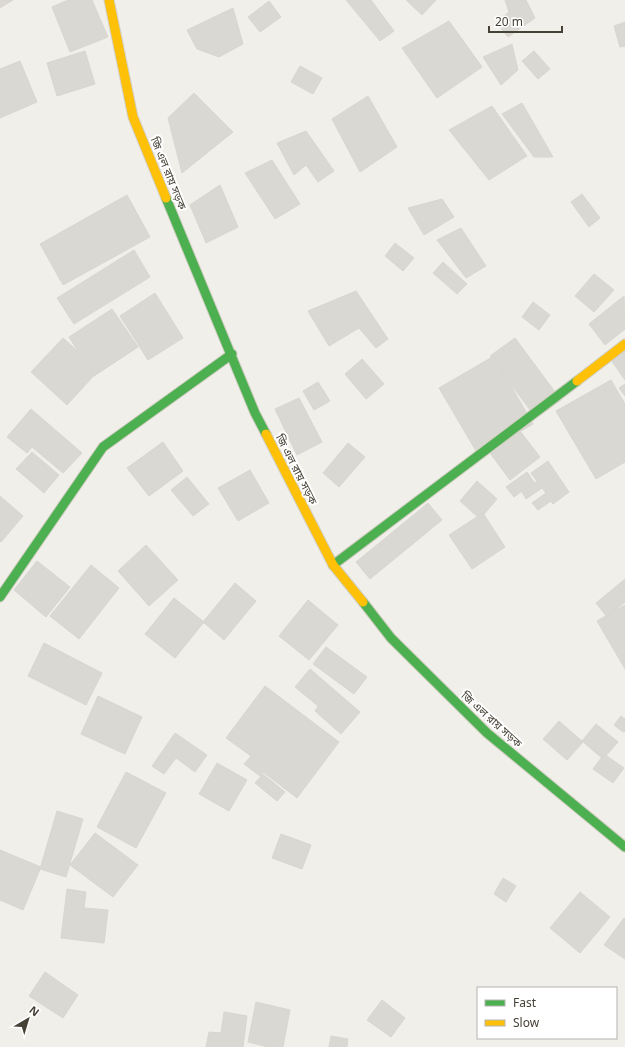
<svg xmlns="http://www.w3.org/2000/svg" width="625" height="1047" font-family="'Noto Sans','Noto Sans Bengali',sans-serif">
	<rect width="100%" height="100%" fill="#f0efea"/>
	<path fill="#dad8d3" stroke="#d9d6d0" d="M 0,0 L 13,0 L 0,8 Z
		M 68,0 L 92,0 L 108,37 L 70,52 L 52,7 Z
		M 346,0 L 371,0 L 394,31 L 380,41 Z
		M 406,0 L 436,0 L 422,15 Z
		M 505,0 L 526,0 L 535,18 L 508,37 L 496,22 L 509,12 Z
		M 269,1 L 281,17 L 260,32 L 248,17 Z
		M 233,8 L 243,44 L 219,57 L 197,49 L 187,30 Z
		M 449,21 L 482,67 L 437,98 L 402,48 Z
		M 625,22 L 625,46 L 620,47 L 614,26 Z
		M 512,44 L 518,70 L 501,85 L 483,57 Z
		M 85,51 L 95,84 L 57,96 L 47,63 Z
		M 534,51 L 550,69 L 538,79 L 522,61 Z
		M 20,61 L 37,102 L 0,118 L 0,69 Z
		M 300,66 L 322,78 L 313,94 L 291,82 Z
		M 194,93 L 233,132 L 182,173 L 168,118 Z
		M 368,96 L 397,147 L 360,172 L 332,119 Z
		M 522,103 L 553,157 L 534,157 L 502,114 Z
		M 492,106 L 527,156 L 489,180 L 449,130 Z
		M 306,131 L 334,171 L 318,182 L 306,165 L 294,175 L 277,143 Z
		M 272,160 L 300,204 L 275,219 L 245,173 Z
		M 220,185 L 238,227 L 206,243 L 190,205 Z
		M 582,194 L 600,218 L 589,227 L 571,202 Z
		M 127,195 L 150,237 L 63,285 L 40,244 Z
		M 442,199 L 454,217 L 424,235 L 408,208 Z
		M 461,228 L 486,266 L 466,278 L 437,240 Z
		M 395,243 L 414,258 L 403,271 L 385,256 Z
		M 134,250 L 150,277 L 74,324 L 57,298 Z
		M 443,262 L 467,284 L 457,294 L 433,273 Z
		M 594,274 L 614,290 L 594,312 L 575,296 Z
		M 356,291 L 388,339 L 376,348 L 359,328 L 329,346 L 308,311 Z
		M 155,293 L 183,338 L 148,360 L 120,316 Z
		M 624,296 L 625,329 L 605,345 L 589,324 Z
		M 533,302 L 550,315 L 539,330 L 522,317 Z
		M 112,309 L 138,347 L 94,376 L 69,337 Z
		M 63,338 L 99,370 L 67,405 L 31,372 Z
		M 515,338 L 561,400 L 536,418 L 490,356 Z
		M 625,350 L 625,380 L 611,360 Z
		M 494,356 L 533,424 L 479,456 L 439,388 Z
		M 362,359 L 384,384 L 366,399 L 345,374 Z
		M 611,380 L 625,404 L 625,462 L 596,479 L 556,411 Z
		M 318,382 L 330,401 L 314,410 L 303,391 Z
		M 625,384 L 625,396 L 619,388 Z
		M 299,398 L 322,442 L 297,455 L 275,409 Z
		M 31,409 L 82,453 L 63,473 L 32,447 L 27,453 L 7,437 Z
		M 520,431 L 540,457 L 510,480 L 490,453 Z
		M 163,442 L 183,471 L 149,496 L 127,468 Z
		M 348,443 L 365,457 L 339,487 L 323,473 Z
		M 32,452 L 59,475 L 44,493 L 16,469 Z
		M 548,461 L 569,492 L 553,504 L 551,501 L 538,510 L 532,503 L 546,493 L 542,488 L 526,499 L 522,492 L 537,481 L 531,473 Z
		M 250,470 L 269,503 L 238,521 L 218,488 Z
		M 527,472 L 534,482 L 514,497 L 506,487 Z
		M 187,477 L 209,504 L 193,516 L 171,490 Z
		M 477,481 L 497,499 L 480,519 L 460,501 Z
		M 0,496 L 23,516 L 1,542 L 0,541 Z
		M 428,503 L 442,520 L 370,579 L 356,562 Z
		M 483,513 L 505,547 L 472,569 L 449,535 Z
		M 146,545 L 178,580 L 149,606 L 118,571 Z
		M 37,561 L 70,587 L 46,617 L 14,590 Z
		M 91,565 L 119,588 L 79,639 L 50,616 Z
		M 625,579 L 625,602 L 607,617 L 596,603 Z
		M 235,583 L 256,601 L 224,640 L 203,622 Z
		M 174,598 L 204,622 L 175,658 L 145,634 Z
		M 308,600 L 338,625 L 309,660 L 279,636 Z
		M 625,605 L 625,669 L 597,621 Z
		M 44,643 L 102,673 L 86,705 L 28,676 Z
		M 326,647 L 367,677 L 354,694 L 313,664 Z
		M 310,669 L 360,712 L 341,734 L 315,711 L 318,706 L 295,687 Z
		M 265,686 L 339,742 L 297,798 L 263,772 L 260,776 L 244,764 L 251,756 L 226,738 Z
		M 98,696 L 142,717 L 125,754 L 81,734 Z
		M 621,716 L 625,719 L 625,731 L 623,732 L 614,725 Z
		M 559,721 L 583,742 L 567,760 L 543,739 Z
		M 596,724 L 618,742 L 603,759 L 582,741 Z
		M 175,733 L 207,755 L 195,772 L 176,758 L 164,774 L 152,766 Z
		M 604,754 L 624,768 L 613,783 L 593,769 Z
		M 217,763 L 247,780 L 229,811 L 199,794 Z
		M 126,772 L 166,793 L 136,848 L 97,827 Z
		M 263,774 L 285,792 L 277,801 L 255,783 Z
		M 57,811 L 83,819 L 66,877 L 40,869 Z
		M 95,833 L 138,865 L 113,897 L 70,865 Z
		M 281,834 L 311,845 L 302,869 L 272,858 Z
		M 0,850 L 41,867 L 23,910 L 0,900 Z
		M 503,878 L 516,886 L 506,902 L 494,894 Z
		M 67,889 L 86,892 L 84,908 L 108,910 L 104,943 L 61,938 Z
		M 580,892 L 610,917 L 580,953 L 550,928 Z
		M 624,918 L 625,919 L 625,959 L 604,945 Z
		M 45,972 L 78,995 L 63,1018 L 29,996 Z
		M 382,1000 L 405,1018 L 391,1037 L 367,1020 Z
		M 256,1002 L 290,1010 L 283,1047 L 268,1047 L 248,1042 Z
		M 224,1012 L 247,1016 L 243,1047 L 206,1047 L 209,1032 L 221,1033 Z
		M 331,1036 L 348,1039 L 347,1047 L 329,1047 Z"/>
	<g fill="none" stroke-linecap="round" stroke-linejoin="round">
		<g stroke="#d0cdc1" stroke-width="11">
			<path id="fast" d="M 166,198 L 255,413 L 266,434
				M 333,565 L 577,381
				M 0,597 L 103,447 L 232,354
				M 363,602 L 391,638 L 487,733 L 625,847"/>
		</g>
		<g stroke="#d0cdc1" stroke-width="11">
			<path id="slow" d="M 109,0 L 133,117 L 166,198
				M 577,381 L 625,344
				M 266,434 L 333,565 L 363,602"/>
		</g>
		<use href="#fast" stroke="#4caf50" stroke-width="9"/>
		<use href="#slow" stroke="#ffc107" stroke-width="9"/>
	</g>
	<g text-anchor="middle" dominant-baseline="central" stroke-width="4" stroke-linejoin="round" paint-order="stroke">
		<g font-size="11" fill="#464136" stroke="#fff">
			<text transform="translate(169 173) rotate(68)">জি এল রায় সড়ক</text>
			<text transform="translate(297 469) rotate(63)">জি এল রায় সড়ক</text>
			<text transform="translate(492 719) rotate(42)">জি এল রায় সড়ক</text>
		</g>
	</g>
	<rect x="477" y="987" width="140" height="52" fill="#ffffff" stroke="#b5b3af"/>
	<rect x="485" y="1000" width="20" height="6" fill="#4caf50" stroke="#b5b3af"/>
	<text x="513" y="1007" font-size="12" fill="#464136">Fast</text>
	<rect x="485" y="1020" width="20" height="6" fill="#ffc107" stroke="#b5b3af"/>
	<text x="513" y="1027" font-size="12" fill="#464136">Slow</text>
	<g transform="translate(28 1019) rotate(38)" stroke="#ffffff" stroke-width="3" paint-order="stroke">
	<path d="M0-3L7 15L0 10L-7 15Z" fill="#464136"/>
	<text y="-6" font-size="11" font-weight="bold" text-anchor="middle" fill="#464136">N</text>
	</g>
	<path d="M489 26v6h73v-6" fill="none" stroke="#464136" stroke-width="2"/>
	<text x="495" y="26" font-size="12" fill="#464136" stroke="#ffffff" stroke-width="3" paint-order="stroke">20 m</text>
</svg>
